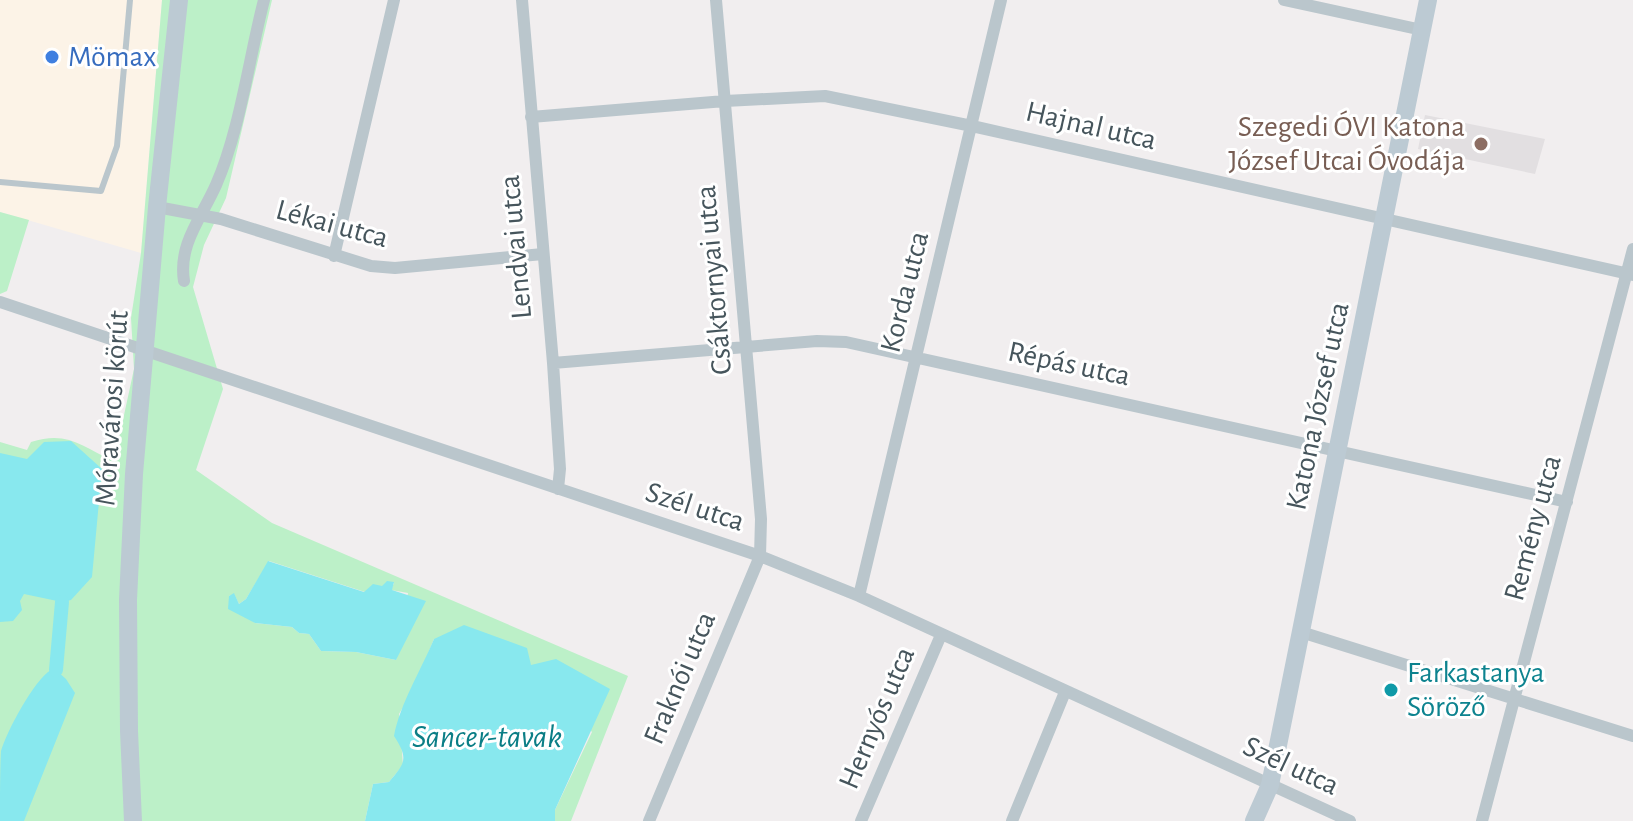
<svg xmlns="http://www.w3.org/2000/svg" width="1633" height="821" font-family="'Alegreya Sans',sans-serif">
	<rect width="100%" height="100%" fill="#f1eeef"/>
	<path fill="#fcf3e7" d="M 0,0 L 162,0 L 141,253 L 0,212 Z"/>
	<path fill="#e2dfe1" d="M 1425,115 L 1545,139 L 1535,174 L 1418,149 Z"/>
	<path fill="#bcf0c8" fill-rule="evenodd" d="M 162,0 L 272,0 L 226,198 L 204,245 L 193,287 L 223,389 L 196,470 L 272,523 L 628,676 L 571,821 L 555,821 L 555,810 L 592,732 L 531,665 L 434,639 L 412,692 L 399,714 L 403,765 L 389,782 L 373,784 L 365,821 L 0,821 L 0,442 L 27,450 L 31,442 C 68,430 82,447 114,461 L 134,369 L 131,318 L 141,253 ZM 269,561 L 365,592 L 394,583 L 391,590 L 408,593 L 396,660 L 356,652 L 321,651 L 309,634 L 299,633 L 292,627 L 255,623 L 229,596 L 234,594 L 239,604 L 246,599 Z
		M 0,212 L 29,220 L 7,291 L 0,294 Z"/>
	<path fill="#88e8ee" d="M 71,441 L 102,469 L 92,577 L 71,600 L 62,602 L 24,594 L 20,601 L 22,610 L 13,621 L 0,622 L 0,453 L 27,459 L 44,442 Z
		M 268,561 L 364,592 L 373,584 L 382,586 L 387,581 L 394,582 L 392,590 L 426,601 L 396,660 L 356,652 L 321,651 L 309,634 L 299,633 L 292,627 L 255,623 L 228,609 L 229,596 L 234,593 L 239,604 L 246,599 Z
		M 464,625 L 527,648 L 531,665 L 556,659 L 610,689 L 555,810 L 555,821 L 365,821 L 373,784 L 389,782 C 405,763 409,759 394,736 C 400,704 421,670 434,639 Z
		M 51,670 L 56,670 L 66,679 L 75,693 L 24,821 L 0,821 C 0,802 0,768 1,751 C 7,731 34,680 51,670 Z"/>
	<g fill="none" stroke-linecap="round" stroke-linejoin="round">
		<path stroke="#88e8ee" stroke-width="14" d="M 56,670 L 62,602"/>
		<path stroke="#bac6cc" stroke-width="6" d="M 0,182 L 101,191 L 117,146 L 130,0"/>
		<path stroke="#bac6cc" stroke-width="12" d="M 522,0 L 553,363 L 560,469 L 558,489
			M 1284,0 L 1422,30
			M 531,117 L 725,101 L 825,96 L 972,126 L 1633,275
			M 157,207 L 221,219 L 371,266 L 395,268 L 543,254
			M 334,256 L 394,0
			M 184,281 C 178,244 202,217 216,185 C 240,130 249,58 264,0
			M 0,302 L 760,556 L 859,596 L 1350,821
			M 553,363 L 817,341 L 846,342 L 1567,502
			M 859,596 L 1001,0
			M 1301,632 L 1633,736
			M 649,821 L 760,556 L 761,519 L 716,0
			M 861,821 L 941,635
			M 1012,821 L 1065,692
			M 1482,821 L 1633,249"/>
		<path stroke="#bccad3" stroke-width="18" d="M 133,821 L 129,731 L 128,600 L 134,474 L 157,207 L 179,0
			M 1254,821 L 1270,785 L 1428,0"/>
	</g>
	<circle fill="#3f7fe0" stroke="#fff" stroke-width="3" cx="52" cy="57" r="8"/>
	<circle fill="#8d6e63" stroke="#fff" stroke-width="3" cx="1481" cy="144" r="8"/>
	<circle fill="#0f9aa8" stroke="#fff" stroke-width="3" cx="1391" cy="690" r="8"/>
	<g text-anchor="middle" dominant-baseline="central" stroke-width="6" stroke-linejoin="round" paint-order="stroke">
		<g font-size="30" fill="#366cbe" stroke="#fff" text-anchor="start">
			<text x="68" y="57">Mömax</text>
		</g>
		<g font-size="30" fill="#46555c" stroke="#fff">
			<text transform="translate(1091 126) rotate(13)">Hajnal utca</text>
			<text transform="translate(332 224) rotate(15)">Lékai utca</text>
			<text transform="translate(516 247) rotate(-95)">Lendvai utca</text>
			<text transform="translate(714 280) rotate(-95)">Csáktornyai utca</text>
			<text transform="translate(905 292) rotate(-76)">Korda utca</text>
			<text transform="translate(1069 364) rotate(12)">Répás utca</text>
			<text transform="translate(1318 406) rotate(-78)">Katona József utca</text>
			<text transform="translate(112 408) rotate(-86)">Móravárosi körút</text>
			<text transform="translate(695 507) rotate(18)">Szél utca</text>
			<text transform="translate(1533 528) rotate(-75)">Remény utca</text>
			<text transform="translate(680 678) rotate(-67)">Fraknói utca</text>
			<text transform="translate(877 718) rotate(-67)">Hernyós utca</text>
			<text transform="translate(1291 766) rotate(25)">Szél utca</text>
		</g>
		<g font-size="30" fill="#785e54" stroke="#fff" text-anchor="end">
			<text x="1465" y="127">Szegedi ÓVI Katona<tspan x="1465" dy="34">József Utcai Óvodája</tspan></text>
		</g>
		<g font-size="30" fill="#0d838f" stroke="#fff" text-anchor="start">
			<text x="1407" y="673">Farkastanya<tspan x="1407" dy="34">Söröző</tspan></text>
		</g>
		<g font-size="32" font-style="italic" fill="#0b7e86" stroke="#fff">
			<text x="487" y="737">Sancer-tavak</text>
		</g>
	</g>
</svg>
